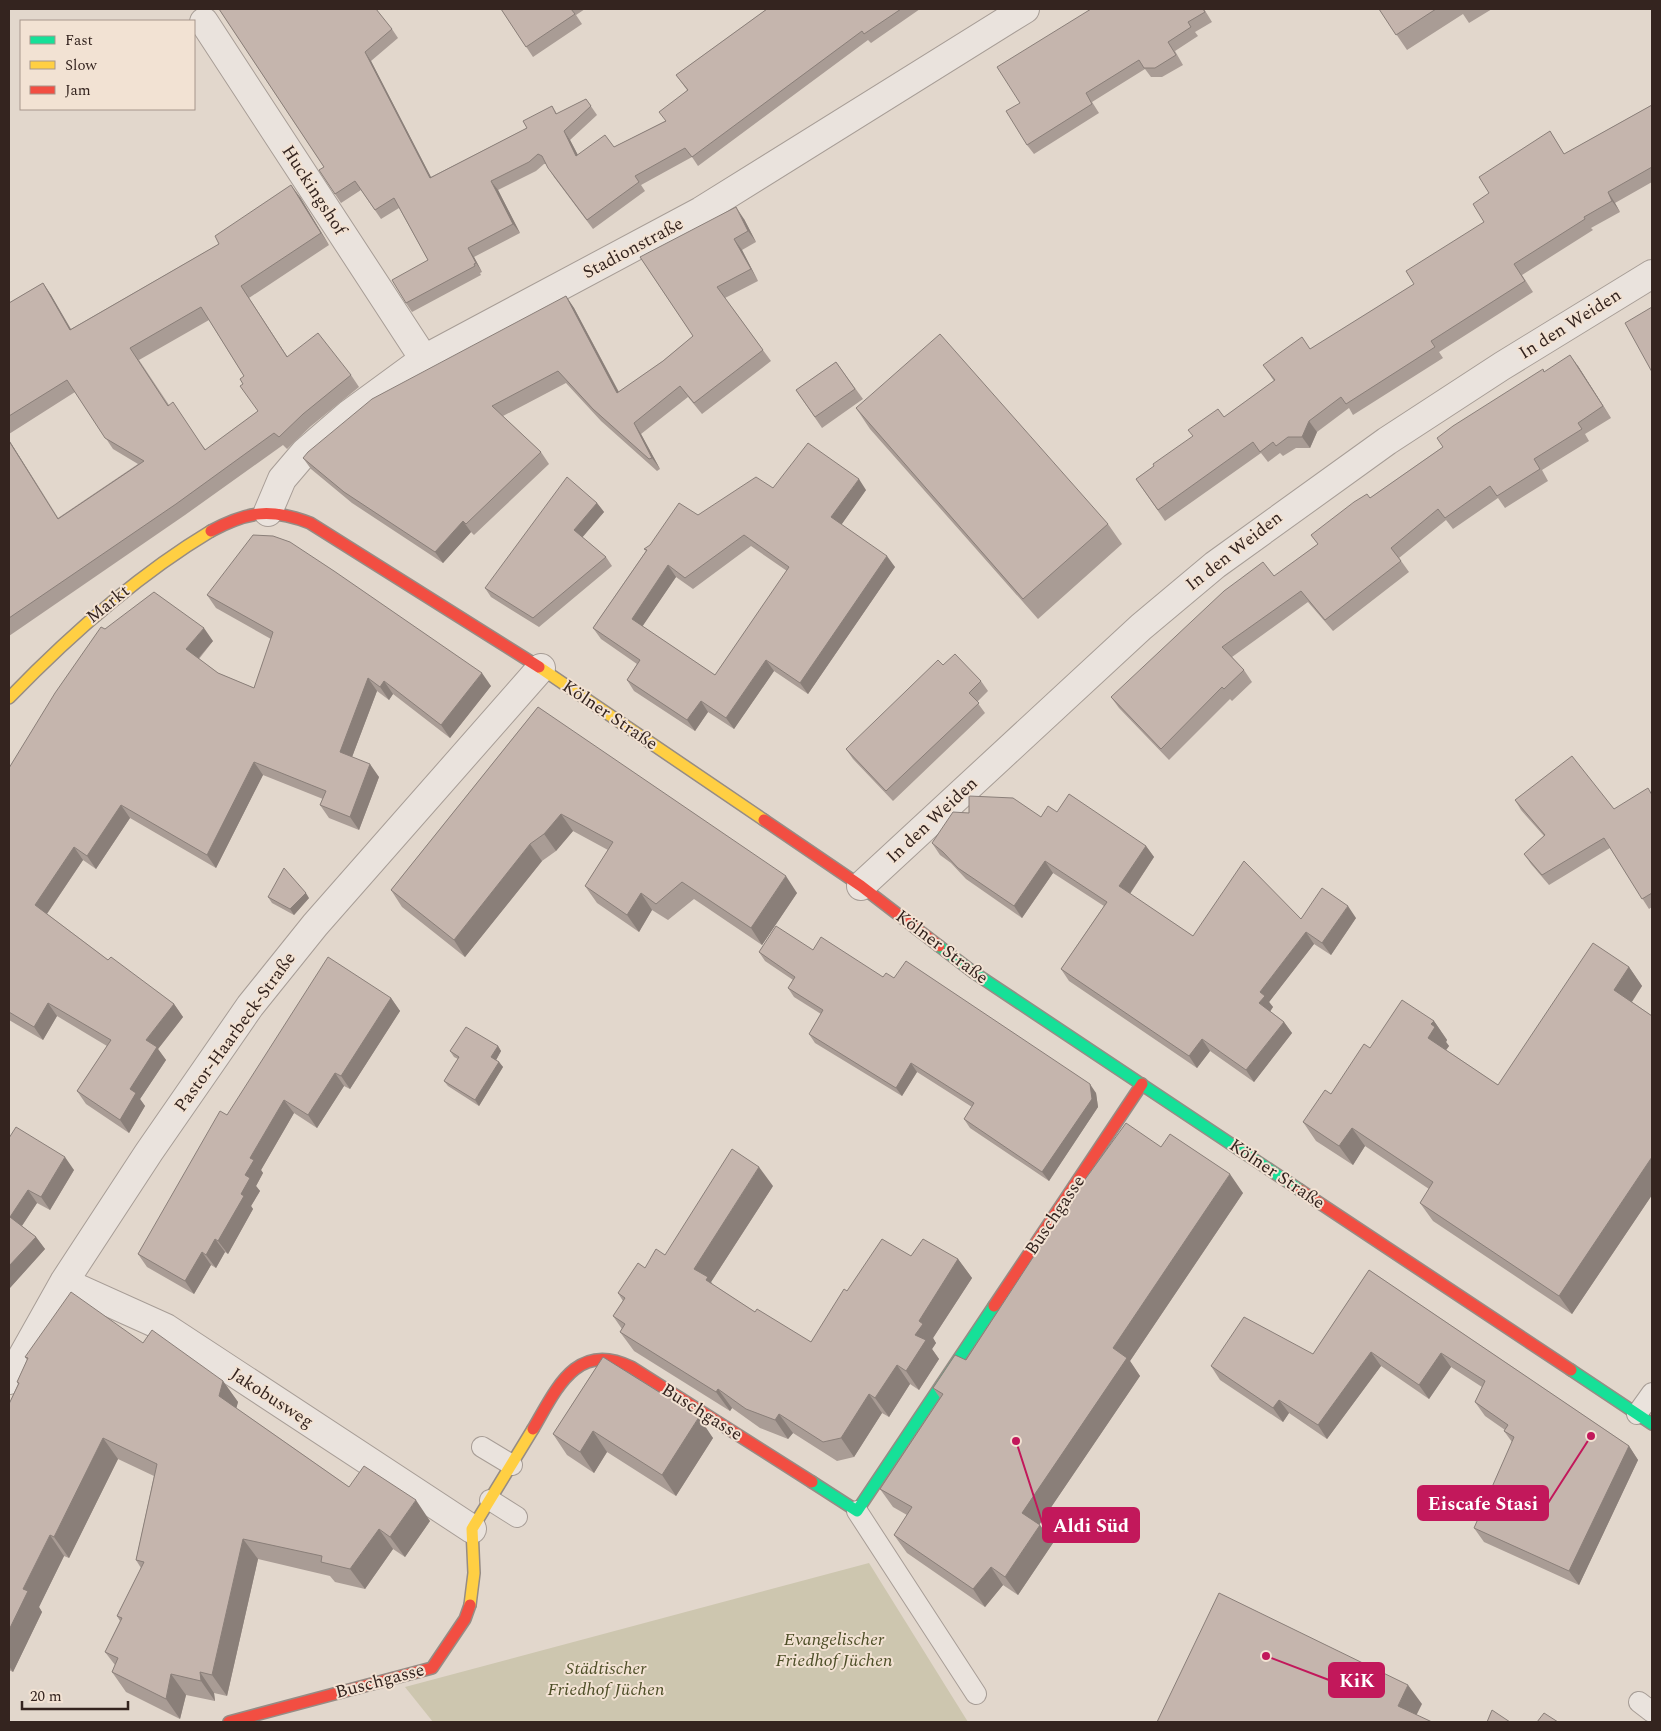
<svg xmlns="http://www.w3.org/2000/svg" width="1661" height="1731" font-family="Spectral,serif">
	<rect width="100%" height="100%" fill="#e2d7cc"/>
	<path fill="#cdc6af" d="M 869,1563 L 968,1722 L 433,1722 L 405,1687 Z"/>
	<g fill="none" stroke-linecap="round" stroke-linejoin="round">
		<g stroke="#a79d96" stroke-width="22">
			<path id="lane" d="M 1637,1414 L 1652,1393
				M 482,1447 L 512,1465
				M 490,1500 L 517,1517
				M 857,1511 L 976,1694
				M 1639,1702 L 1652,1712"/>
		</g>
		<g stroke="#a79d96" stroke-width="30">
			<path id="street" d="M 204,22 L 424,359
				M 268,512 L 282,479 L 305,452 L 349,414 L 424,359 L 701,211 L 1025,9
				M 861,886 L 1141,627 L 1215,565 L 1387,441 L 1502,366 L 1652,274
				M 64,1282 L 166,1328 L 472,1529
				M 9,1380 L 64,1282 L 149,1152 L 250,1006 L 315,925 L 541,668"/>
		</g>
		<g stroke="#968c85" stroke-width="14">
			<path id="fast" d="M 939,946 L 973,972 L 1300,1190
				M 1571,1370 L 1652,1424
				M 812,1482 L 857,1511 L 994,1306"/>
		</g>
		<g stroke="#968c85" stroke-width="14">
			<path id="slow" d="M 539,667 L 764,820
				M 9,698 C 70,635 136,576 211,531
				M 470,1605 L 474,1573 L 472,1529 L 533,1429"/>
		</g>
		<g stroke="#968c85" stroke-width="14">
			<path id="jam" d="M 211,531 C 248,511 271,508 310,523 L 539,667
				M 764,820 L 861,886 L 939,946
				M 1300,1190 L 1571,1370
				M 994,1306 L 1142,1084
				M 533,1429 C 556,1390 576,1340 631,1367 L 812,1482
				M 229,1722 L 432,1668 L 465,1619 L 470,1605"/>
		</g>
		<use href="#lane" stroke="#eae3dd" stroke-width="20"/>
		<use href="#street" stroke="#eae3dd" stroke-width="28"/>
		<use href="#fast" stroke="#16e098" stroke-width="11"/>
		<use href="#slow" stroke="#ffcf43" stroke-width="11"/>
		<use href="#jam" stroke="#f24e42" stroke-width="11"/>
	</g>
	<path fill="#a99c95" fill-rule="evenodd" d="M 219,9 L 392,29 L 398,38 L 371,61 L 431,177 L 527,128 L 552,106 L 557,114 L 586,99 L 597,115 L 570,140 L 578,155 L 614,147 L 665,121 L 687,90 L 676,75 L 767,9 L 920,9 L 871,43 L 868,40 L 698,166 L 692,157 L 641,185 L 645,191 L 593,229 L 554,177 L 546,164 L 544,164 L 536,171 L 498,190 L 520,233 L 474,257 L 482,272 L 480,273 L 481,275 L 412,312 L 406,303 L 428,260 L 399,208 L 381,219 L 361,190 L 341,203 L 335,194 L 324,167 Z
		M 501,9 L 585,9 L 576,15 L 582,24 L 533,57 Z
		M 1091,9 L 1204,9 L 1212,22 L 1195,32 L 1198,36 L 1175,51 L 1183,65 L 1162,77 L 1151,77 L 1145,69 L 1092,102 L 1099,113 L 1034,154 L 1027,145 Z
		M 1379,9 L 1492,9 L 1469,23 L 1463,14 L 1407,50 Z
		M 1652,105 L 1652,182 L 1615,203 L 1620,212 L 1591,228 L 1593,230 L 1522,275 L 1533,292 L 1439,352 L 1443,358 L 1353,415 L 1349,408 L 1317,432 L 1310,448 L 1296,448 L 1283,456 L 1280,453 L 1268,462 L 1261,453 L 1165,521 L 1136,479 L 1224,417 L 1274,381 L 1263,365 L 1311,349 L 1414,284 L 1484,222 L 1489,193 L 1550,131 L 1564,154 Z
		M 300,197 L 329,245 L 249,298 L 287,356 L 351,375 L 359,387 L 311,426 L 287,449 L 283,445 L 185,515 L 9,636 L 9,440 L 58,518 L 138,464 L 113,449 L 75,392 L 9,434 L 9,303 L 43,283 L 51,295 L 71,329 L 219,244 ZM 209,320 L 244,376 L 258,411 L 206,450 L 169,405 L 139,360 Z
		M 744,219 L 756,242 L 742,250 L 758,281 L 725,298 L 771,361 L 702,414 L 688,397 L 641,434 L 660,469 L 657,471 L 601,421 L 566,383 L 503,416 L 541,452 L 549,464 L 474,535 L 471,532 L 443,563 L 352,503 L 311,469 L 303,458 L 566,296 L 574,308 L 619,392 L 663,361 L 693,336 L 640,257 Z
		M 836,362 L 863,399 L 822,428 L 796,390 Z
		M 1578,366 L 1611,418 L 1585,434 L 1589,441 L 1542,470 L 1548,481 L 1505,508 L 1498,498 L 1453,529 L 1446,520 L 1399,558 L 1409,572 L 1333,631 L 1308,602 L 1232,657 L 1244,670 L 1252,682 L 1232,701 L 1230,699 L 1169,760 L 1119,708 L 1111,697 L 1318,544 L 1311,535 L 1370,498 L 1443,447 L 1544,372 Z
		M 856,408 L 1108,524 L 1122,544 L 1038,619 L 870,429 Z
		M 773,488 L 866,490 L 841,525 L 895,567 L 808,694 L 774,671 L 734,729 L 708,712 L 695,731 L 634,691 L 627,680 L 637,664 L 601,639 L 593,628 L 646,551 L 644,549 L 698,515 ZM 751,546 L 787,571 L 715,675 L 642,626 L 676,577 L 693,589 Z
		M 597,503 L 604,512 L 582,537 L 606,557 L 612,566 L 539,627 L 491,597 L 485,588 Z
		M 207,595 L 491,686 L 450,738 L 393,694 L 389,700 L 377,691 L 352,757 L 379,777 L 359,830 L 329,818 L 320,805 L 323,799 L 263,775 L 216,868 L 130,818 L 96,869 L 83,860 L 47,914 L 108,960 L 174,1004 L 183,1017 L 158,1049 L 166,1060 L 140,1099 L 145,1106 L 129,1133 L 86,1104 L 77,1091 L 107,1046 L 57,1016 L 43,1040 L 9,1020 L 9,768 L 105,629 L 213,641 L 199,659 L 218,673 L 254,688 L 271,639 L 216,608 Z
		M 943,665 L 981,681 L 988,691 L 977,702 L 985,713 L 893,801 L 853,759 L 846,749 Z
		M 538,707 L 797,893 L 762,945 L 694,899 L 668,920 L 652,910 L 639,932 L 597,903 L 585,886 L 608,850 L 573,831 L 556,851 L 542,861 L 465,957 L 402,907 L 391,890 Z
		M 1652,794 L 1652,907 L 1649,909 L 1610,848 L 1549,885 L 1531,864 L 1524,854 L 1544,836 L 1521,810 L 1515,800 L 1614,809 Z
		M 1057,812 L 1146,846 L 1154,857 L 1130,894 L 1193,936 L 1301,919 L 1356,918 L 1331,955 L 1314,944 L 1269,1002 L 1273,1007 L 1270,1011 L 1284,1022 L 1292,1033 L 1254,1082 L 1210,1051 L 1197,1068 L 1069,981 L 1061,969 L 1104,906 L 1053,873 L 1022,918 L 966,879 L 951,863 L 940,855 L 932,843 L 1041,817 Z
		M 268,897 L 309,898 L 294,915 L 272,903 Z
		M 813,950 L 883,977 L 894,978 L 1096,1093 L 1098,1107 L 1049,1181 L 970,1128 L 964,1119 L 972,1107 L 917,1072 L 902,1096 L 815,1043 L 809,1034 L 821,1014 L 794,997 L 788,988 L 793,980 L 765,961 L 759,952 Z
		M 1629,967 L 1642,986 L 1632,1002 L 1652,1016 L 1652,1195 L 1572,1314 L 1433,1221 L 1420,1203 L 1429,1189 L 1365,1146 L 1353,1165 L 1316,1141 L 1303,1122 L 1331,1094 L 1370,1048 L 1434,1021 L 1447,1040 L 1446,1042 L 1449,1046 L 1446,1050 L 1498,1085 Z
		M 391,998 L 400,1011 L 350,1089 L 344,1086 L 317,1128 L 294,1113 L 261,1170 L 263,1173 L 256,1186 L 260,1191 L 251,1206 L 253,1209 L 228,1254 L 225,1252 L 216,1268 L 211,1265 L 194,1294 L 147,1267 L 138,1254 L 227,1115 Z
		M 498,1046 L 501,1051 L 496,1060 L 499,1062 L 503,1067 L 479,1106 L 448,1086 L 444,1081 L 458,1059 L 454,1057 L 450,1051 Z
		M 9,1138 L 74,1170 L 50,1210 L 37,1203 L 22,1226 L 36,1237 L 45,1249 L 9,1289 Z
		M 1161,1147 L 1243,1193 L 1130,1361 L 1140,1376 L 1039,1525 L 1053,1543 L 1018,1595 L 1003,1585 L 985,1607 L 907,1553 L 894,1535 L 907,1515 L 893,1507 L 880,1489 L 940,1398 L 933,1388 L 966,1360 Z
		M 773,1186 L 711,1282 L 712,1284 L 755,1312 L 811,1342 L 847,1291 L 911,1256 L 958,1259 L 972,1278 L 933,1338 L 936,1343 L 932,1349 L 939,1359 L 919,1390 L 910,1384 L 889,1417 L 882,1413 L 854,1457 L 837,1461 L 793,1433 L 788,1439 L 760,1428 L 732,1408 L 730,1411 L 634,1351 L 620,1332 L 622,1329 L 613,1316 L 623,1301 L 618,1293 L 645,1268 Z
		M 1369,1270 L 1629,1446 L 1638,1460 L 1579,1585 L 1484,1542 L 1474,1528 L 1512,1442 L 1504,1431 L 1505,1430 L 1485,1416 L 1475,1402 L 1482,1387 L 1451,1367 L 1429,1399 L 1381,1366 L 1327,1439 L 1289,1413 L 1283,1422 L 1220,1380 L 1211,1366 L 1313,1354 Z
		M 143,1343 L 223,1381 L 238,1402 L 236,1408 L 349,1487 L 430,1521 L 405,1557 L 393,1549 L 365,1589 L 335,1582 L 330,1576 L 258,1559 L 227,1696 L 214,1693 L 215,1701 L 186,1695 L 180,1719 L 126,1692 L 112,1672 L 115,1665 L 105,1652 L 120,1621 L 117,1616 L 141,1568 L 136,1560 L 154,1476 L 118,1459 L 69,1558 L 64,1556 L 39,1607 L 42,1612 L 13,1672 L 9,1670 L 9,1404 L 18,1384 L 17,1382 L 27,1360 L 25,1357 Z
		M 603,1357 L 713,1438 L 676,1496 L 607,1452 L 594,1473 L 567,1455 L 553,1434 Z"/>
	<path fill="#8a7f79" d="M 365,52 L 371,61 L 436,187 L 430,178 Z
		M 564,131 L 570,140 L 583,165 L 576,156 Z
		M 491,181 L 498,190 L 520,233 L 513,224 Z
		M 291,185 L 300,197 L 329,245 L 321,233 Z
		M 1608,192 L 1615,203 L 1620,212 L 1612,201 Z
		M 736,207 L 744,219 L 756,242 L 748,231 Z
		M 734,239 L 742,250 L 758,281 L 751,269 Z
		M 468,248 L 474,257 L 482,272 L 476,263 Z
		M 43,283 L 51,295 L 78,342 L 70,330 Z
		M 241,286 L 249,298 L 295,369 L 287,357 Z
		M 566,296 L 574,308 L 625,404 L 617,393 Z
		M 1570,355 L 1578,366 L 1611,418 L 1603,406 Z
		M 1309,421 L 1317,432 L 1310,448 L 1302,437 Z
		M 634,423 L 641,434 L 660,469 L 652,458 Z
		M 9,440 L 66,530 L 9,441 Z
		M 859,479 L 866,490 L 839,528 L 831,517 Z
		M 597,503 L 604,512 L 581,539 L 574,530 Z
		M 463,521 L 471,532 L 443,563 L 435,552 Z
		M 887,556 L 895,567 L 808,694 L 800,683 Z
		M 668,565 L 676,577 L 640,630 L 632,619 Z
		M 204,628 L 213,641 L 195,662 L 186,649 Z
		M 766,660 L 774,671 L 734,729 L 726,718 Z
		M 482,673 L 491,686 L 450,738 L 441,725 Z
		M 368,678 L 377,691 L 349,765 L 340,752 Z
		M 384,681 L 393,694 L 389,700 L 380,687 Z
		M 701,701 L 708,712 L 695,731 L 687,720 Z
		M 254,762 L 263,775 L 216,868 L 207,855 Z
		M 370,764 L 379,777 L 359,830 L 350,817 Z
		M 121,805 L 130,818 L 96,869 L 87,856 Z
		M 561,814 L 573,831 L 556,851 L 544,834 Z
		M 530,844 L 542,861 L 465,957 L 454,940 Z
		M 1146,846 L 1154,857 L 1127,898 L 1119,886 Z
		M 74,847 L 83,860 L 44,918 L 35,905 Z
		M 1045,861 L 1053,873 L 1022,918 L 1014,906 Z
		M 786,876 L 797,893 L 762,945 L 751,928 Z
		M 306,893 L 309,898 L 294,915 L 290,909 Z
		M 641,893 L 652,910 L 639,932 L 627,915 Z
		M 1348,906 L 1356,918 L 1331,955 L 1322,943 Z
		M 1306,932 L 1314,944 L 1269,1002 L 1273,1007 L 1268,1015 L 1259,1003 L 1260,992 Z
		M 1629,967 L 1642,986 L 1627,1009 L 1614,990 Z
		M 391,998 L 400,1011 L 350,1089 L 341,1076 Z
		M 48,1003 L 57,1016 L 43,1040 L 34,1027 Z
		M 174,1004 L 183,1017 L 158,1049 L 166,1060 L 140,1099 L 145,1106 L 129,1133 L 120,1120 L 146,1040 Z
		M 1434,1021 L 1447,1040 L 1446,1042 L 1449,1046 L 1441,1057 L 1428,1038 L 1431,1024 Z
		M 1284,1022 L 1292,1033 L 1254,1082 L 1246,1070 Z
		M 1202,1039 L 1210,1051 L 1197,1068 L 1189,1056 Z
		M 498,1046 L 501,1051 L 495,1062 L 491,1057 Z
		M 499,1062 L 503,1067 L 479,1106 L 475,1100 Z
		M 911,1063 L 917,1072 L 902,1096 L 896,1088 Z
		M 335,1073 L 344,1086 L 317,1128 L 308,1115 Z
		M 1090,1084 L 1096,1093 L 1098,1107 L 1049,1181 L 1042,1172 Z
		M 284,1100 L 294,1113 L 261,1170 L 263,1173 L 256,1186 L 260,1191 L 251,1206 L 253,1209 L 228,1254 L 218,1241 L 241,1194 L 245,1175 L 250,1158 Z
		M 1352,1128 L 1365,1146 L 1353,1165 L 1339,1146 Z
		M 65,1157 L 74,1170 L 50,1210 L 41,1197 Z
		M 1652,1157 L 1652,1195 L 1572,1314 L 1559,1296 Z
		M 759,1167 L 773,1186 L 711,1282 L 721,1296 L 694,1269 Z
		M 1230,1174 L 1243,1193 L 1130,1361 L 1140,1376 L 1035,1531 L 1022,1513 L 1113,1348 Z
		M 28,1190 L 37,1203 L 19,1230 L 10,1217 Z
		M 36,1237 L 45,1249 L 9,1289 L 9,1266 Z
		M 215,1239 L 225,1252 L 216,1268 L 206,1255 Z
		M 202,1252 L 211,1265 L 194,1294 L 185,1281 Z
		M 958,1259 L 972,1278 L 933,1338 L 936,1343 L 932,1349 L 939,1359 L 919,1390 L 906,1371 L 919,1321 Z
		M 1371,1352 L 1381,1366 L 1327,1439 L 1318,1425 Z
		M 1441,1353 L 1451,1367 L 1429,1399 L 1419,1385 Z
		M 897,1365 L 910,1384 L 889,1417 L 875,1398 Z
		M 223,1381 L 238,1402 L 234,1417 L 219,1396 Z
		M 718,1389 L 732,1408 L 730,1411 L 716,1392 Z
		M 869,1394 L 882,1413 L 854,1457 L 841,1438 Z
		M 1279,1400 L 1289,1413 L 1283,1422 L 1273,1408 Z
		M 779,1414 L 793,1433 L 788,1439 L 775,1420 Z
		M 699,1417 L 713,1438 L 676,1496 L 662,1475 Z
		M 593,1431 L 607,1452 L 594,1473 L 580,1452 Z
		M 103,1438 L 118,1459 L 69,1558 L 54,1537 Z
		M 1629,1446 L 1638,1460 L 1579,1585 L 1569,1571 Z
		M 416,1500 L 430,1521 L 405,1557 L 390,1537 Z
		M 1040,1525 L 1053,1543 L 1018,1595 L 1005,1577 Z
		M 379,1529 L 393,1549 L 365,1589 L 350,1569 Z
		M 50,1535 L 64,1556 L 39,1607 L 42,1612 L 13,1672 L 9,1666 L 9,1630 L 23,1589 Z
		M 243,1539 L 258,1559 L 227,1696 L 212,1675 Z
		M 991,1567 L 1003,1585 L 985,1607 L 973,1589 Z
		M 200,1672 L 214,1693 L 215,1701 L 201,1681 Z
		M 171,1674 L 186,1695 L 180,1719 L 166,1699 Z
		M 1408,1685 L 1422,1704 L 1413,1722 L 1398,1706 Z"/>
	<path fill="#c5b5ad" stroke="#8a7f79" fill-rule="evenodd" d="M 219,9 L 376,9 L 392,29 L 365,52 L 430,178 L 527,128 L 523,121 L 552,106 L 556,114 L 586,99 L 591,106 L 564,131 L 576,156 L 605,135 L 614,147 L 666,121 L 659,112 L 688,90 L 676,75 L 767,9 L 901,9 L 864,34 L 862,31 L 692,157 L 685,148 L 635,176 L 639,182 L 587,220 L 548,168 L 542,156 L 538,154 L 529,162 L 491,181 L 513,224 L 468,248 L 476,263 L 474,264 L 475,266 L 406,303 L 392,280 L 428,260 L 394,198 L 375,210 L 355,181 L 335,194 L 319,170 L 324,167 Z
		M 501,9 L 571,9 L 575,14 L 526,47 Z
		M 1091,9 L 1203,9 L 1205,12 L 1188,22 L 1191,27 L 1168,42 L 1176,55 L 1155,68 L 1144,68 L 1139,60 L 1086,93 L 1092,104 L 1027,145 L 1006,111 L 1020,103 L 997,67 Z
		M 1379,9 L 1436,9 L 1396,35 Z
		M 1652,105 L 1652,167 L 1608,192 L 1612,201 L 1584,217 L 1585,219 L 1514,264 L 1525,281 L 1431,341 L 1435,347 L 1346,404 L 1341,397 L 1309,421 L 1302,437 L 1288,437 L 1276,446 L 1273,442 L 1260,452 L 1253,442 L 1158,510 L 1136,479 L 1154,466 L 1153,464 L 1193,436 L 1188,430 L 1218,409 L 1224,417 L 1275,380 L 1263,365 L 1302,337 L 1310,349 L 1414,284 L 1406,271 L 1484,222 L 1473,204 L 1489,193 L 1479,177 L 1550,131 L 1564,154 Z
		M 291,185 L 321,233 L 241,286 L 287,357 L 318,333 L 351,375 L 303,414 L 279,437 L 274,433 L 176,504 L 9,618 L 9,441 L 58,519 L 144,461 L 105,438 L 67,380 L 9,416 L 9,303 L 43,283 L 70,330 L 219,244 L 215,236 ZM 201,307 L 244,376 L 240,379 L 243,384 L 240,386 L 258,411 L 205,450 L 173,402 L 168,406 L 130,348 Z
		M 736,207 L 748,231 L 734,239 L 751,269 L 717,287 L 763,350 L 694,403 L 680,386 L 634,423 L 652,458 L 649,459 L 593,409 L 558,371 L 492,406 L 541,452 L 466,524 L 463,521 L 435,552 L 344,492 L 303,458 L 308,452 L 372,399 L 566,296 L 617,393 L 663,361 L 693,336 L 640,257 Z
		M 1652,307 L 1652,372 L 1625,323 Z
		M 940,334 L 1108,524 L 1023,599 L 856,408 Z
		M 1570,355 L 1603,406 L 1578,423 L 1582,429 L 1534,459 L 1540,469 L 1497,496 L 1490,486 L 1445,518 L 1438,509 L 1391,548 L 1401,561 L 1325,620 L 1301,591 L 1222,647 L 1244,670 L 1224,689 L 1222,687 L 1161,749 L 1111,697 L 1224,591 L 1263,562 L 1274,576 L 1318,544 L 1311,535 L 1354,502 L 1367,494 L 1370,498 L 1443,447 L 1437,438 L 1453,426 L 1543,369 L 1544,372 Z
		M 836,362 L 855,389 L 815,417 L 796,390 Z
		M 808,443 L 859,479 L 831,517 L 887,556 L 800,683 L 766,660 L 726,718 L 701,701 L 687,720 L 627,680 L 640,660 L 593,628 L 647,550 L 644,549 L 650,545 L 679,503 L 698,515 L 756,477 L 773,488 ZM 744,535 L 789,567 L 715,675 L 632,619 L 668,565 L 685,578 Z
		M 567,477 L 597,503 L 574,530 L 606,557 L 533,618 L 485,588 Z
		M 253,535 L 273,536 L 290,542 L 334,571 L 482,673 L 441,725 L 384,681 L 380,687 L 368,678 L 340,752 L 370,764 L 350,817 L 320,805 L 326,791 L 254,762 L 207,855 L 121,805 L 87,856 L 74,847 L 35,905 L 108,960 L 111,957 L 174,1004 L 146,1040 L 157,1047 L 130,1089 L 136,1093 L 120,1120 L 77,1091 L 111,1040 L 48,1003 L 34,1027 L 9,1012 L 9,768 L 55,693 L 101,627 L 105,629 L 154,592 L 204,628 L 186,649 L 218,673 L 254,688 L 273,632 L 207,595 Z
		M 955,654 L 981,681 L 969,693 L 979,703 L 886,791 L 846,749 L 938,660 L 943,665 Z
		M 538,707 L 786,876 L 751,928 L 682,882 L 656,904 L 641,893 L 627,915 L 585,886 L 613,842 L 561,814 L 544,834 L 530,844 L 454,940 L 391,890 Z
		M 1572,756 L 1614,809 L 1648,788 L 1652,795 L 1652,893 L 1642,899 L 1604,838 L 1542,875 L 1524,854 L 1545,835 L 1515,800 Z
		M 1069,794 L 1146,846 L 1119,886 L 1193,936 L 1244,861 L 1301,919 L 1322,888 L 1348,906 L 1322,943 L 1306,932 L 1260,992 L 1265,996 L 1259,1003 L 1284,1022 L 1246,1070 L 1202,1039 L 1189,1056 L 1061,969 L 1107,902 L 1045,861 L 1014,906 L 958,868 L 943,852 L 932,843 L 953,812 L 969,813 L 969,796 L 1013,798 L 1041,817 L 1048,806 L 1057,812 Z
		M 284,868 L 306,893 L 290,909 L 268,897 Z
		M 776,926 L 813,950 L 821,937 L 883,977 L 886,973 L 894,978 L 906,961 L 1090,1084 L 1092,1099 L 1042,1172 L 964,1119 L 974,1103 L 911,1063 L 896,1088 L 809,1034 L 823,1010 L 788,988 L 795,977 L 759,952 Z
		M 1593,943 L 1629,967 L 1614,990 L 1652,1016 L 1652,1157 L 1559,1296 L 1420,1203 L 1433,1182 L 1352,1128 L 1339,1146 L 1303,1122 L 1325,1090 L 1331,1094 L 1364,1044 L 1370,1048 L 1402,1000 L 1434,1021 L 1431,1024 L 1435,1027 L 1428,1038 L 1498,1085 Z
		M 328,957 L 391,998 L 341,1076 L 335,1073 L 308,1115 L 284,1100 L 250,1158 L 254,1160 L 245,1175 L 250,1178 L 241,1194 L 244,1196 L 218,1241 L 215,1239 L 206,1255 L 202,1252 L 185,1281 L 138,1254 L 220,1111 L 227,1115 Z
		M 466,1027 L 498,1046 L 491,1057 L 499,1062 L 475,1100 L 444,1081 L 459,1057 L 450,1051 Z
		M 1126,1123 L 1161,1147 L 1170,1134 L 1230,1174 L 1113,1348 L 1127,1358 L 1022,1513 L 1040,1525 L 1005,1577 L 991,1567 L 973,1589 L 894,1535 L 912,1507 L 880,1489 L 943,1394 L 933,1388 L 955,1355 L 966,1360 L 1073,1196 Z
		M 16,1127 L 65,1157 L 41,1197 L 28,1190 L 10,1217 L 36,1237 L 9,1266 L 9,1138 Z
		M 732,1149 L 759,1167 L 694,1269 L 708,1277 L 706,1280 L 755,1312 L 757,1309 L 811,1342 L 844,1289 L 847,1291 L 882,1239 L 911,1256 L 923,1239 L 958,1259 L 919,1321 L 923,1324 L 915,1335 L 926,1340 L 906,1371 L 897,1365 L 875,1398 L 869,1394 L 841,1438 L 823,1442 L 779,1414 L 775,1420 L 746,1409 L 718,1389 L 716,1392 L 620,1332 L 625,1324 L 613,1316 L 625,1298 L 618,1293 L 638,1263 L 645,1268 L 656,1249 L 665,1255 Z
		M 1369,1270 L 1629,1446 L 1569,1571 L 1474,1528 L 1514,1437 L 1504,1431 L 1508,1425 L 1475,1402 L 1485,1381 L 1441,1353 L 1419,1385 L 1371,1352 L 1318,1425 L 1279,1400 L 1273,1408 L 1211,1366 L 1244,1317 L 1313,1354 Z
		M 71,1292 L 143,1343 L 152,1330 L 223,1381 L 219,1396 L 349,1487 L 364,1466 L 416,1500 L 390,1537 L 379,1529 L 350,1569 L 321,1562 L 322,1556 L 243,1539 L 212,1675 L 200,1672 L 201,1681 L 171,1674 L 166,1699 L 112,1672 L 118,1658 L 105,1652 L 122,1618 L 117,1616 L 144,1562 L 136,1560 L 157,1464 L 103,1438 L 54,1537 L 50,1535 L 23,1589 L 28,1591 L 9,1630 L 9,1404 L 19,1383 L 17,1382 L 28,1358 L 25,1357 Z
		M 603,1357 L 699,1417 L 662,1475 L 593,1431 L 580,1452 L 553,1434 Z
		M 1219,1593 L 1408,1685 L 1398,1706 L 1432,1722 L 1157,1722 Z
		M 1492,1710 L 1510,1722 L 1487,1722 Z
		M 1544,1713 L 1558,1722 L 1537,1722 Z"/>
	<g text-anchor="middle" dominant-baseline="central" stroke-width="4" stroke-linejoin="round" paint-order="stroke">
		<g font-size="18" fill="#34241f" stroke="#f2e2d3">
			<text transform="translate(314 190) rotate(57)">Huckingshof</text>
			<text transform="translate(633 248) rotate(-28)">Stadionstraße</text>
			<text transform="translate(1570 324) rotate(-32)">In den Weiden</text>
			<text transform="translate(1234 551) rotate(-38)">In den Weiden</text>
			<text transform="translate(108 604) rotate(-39)">Markt</text>
			<text transform="translate(610 715) rotate(34)">Kölner Straße</text>
			<text transform="translate(932 820) rotate(-43)">In den Weiden</text>
			<text transform="translate(942 947) rotate(37)">Kölner Straße</text>
			<text transform="translate(235 1032) rotate(-54)">Pastor-Haarbeck-Straße</text>
			<text transform="translate(1277 1174) rotate(34)">Kölner Straße</text>
			<text transform="translate(1055 1215) rotate(-56)">Buschgasse</text>
			<text transform="translate(272 1398) rotate(33)">Jakobusweg</text>
			<text transform="translate(702 1412) rotate(32)">Buschgasse</text>
			<text transform="translate(380 1681) rotate(-15)">Buschgasse</text>
		</g>
		<g font-size="18" font-style="italic" fill="#4d4e27" stroke="#f2e2d3">
			<text x="834" y="1639">Evangelischer<tspan x="834" dy="21">Friedhof Jüchen</tspan></text>
			<text x="606" y="1668">Städtischer<tspan x="606" dy="21">Friedhof Jüchen</tspan></text>
		</g>
	</g>
	<path fill="none" stroke="#c2185b" stroke-width="2" d="M1591 1436L1548 1503M1016 1441L1043 1525M1266 1656L1329 1680"/>
	<g fill="#c2185b" stroke="#f2e2d3" stroke-width="2">
		<circle cx="1591" cy="1436" r="5"/>
		<circle cx="1016" cy="1441" r="5"/>
		<circle cx="1266" cy="1656" r="5"/>
	</g>
	<g fill="#c2185b" stroke="#c2185b" stroke-width="2">
		<rect x="1418" y="1486" width="130" height="34" rx="5"/>
		<rect x="1043" y="1508" width="96" height="34" rx="5"/>
		<rect x="1329" y="1663" width="55" height="34" rx="5"/>
	</g>
	<g font-size="19" text-anchor="middle" font-weight="bold" fill="#fff">
		<text x="1483" y="1510">Eiscafe Stasi</text>
		<text x="1091" y="1532">Aldi Süd</text>
		<text x="1357" y="1687">KiK</text>
	</g>
	<rect width="1661" height="1731" fill="none" stroke="#34241f" stroke-width="20"/>
	<rect x="20" y="20" width="175" height="90" fill="#f2e2d3" stroke="#a6968b"/>
	<rect x="30" y="36" width="25" height="8" fill="#16e098" stroke="#a6968b"/>
	<text x="65" y="45" font-size="15" fill="#34241f">Fast</text>
	<rect x="30" y="61" width="25" height="8" fill="#ffcf43" stroke="#a6968b"/>
	<text x="65" y="70" font-size="15" fill="#34241f">Slow</text>
	<rect x="30" y="86" width="25" height="8" fill="#f24e42" stroke="#a6968b"/>
	<text x="65" y="95" font-size="15" fill="#34241f">Jam</text>
	<path d="M22 1701v8h106v-8" fill="none" stroke="#34241f" stroke-width="2.5"/>
	<text x="30" y="1701" font-size="15" fill="#34241f" stroke="#f2e2d3" stroke-width="4" paint-order="stroke">20 m</text>
</svg>
